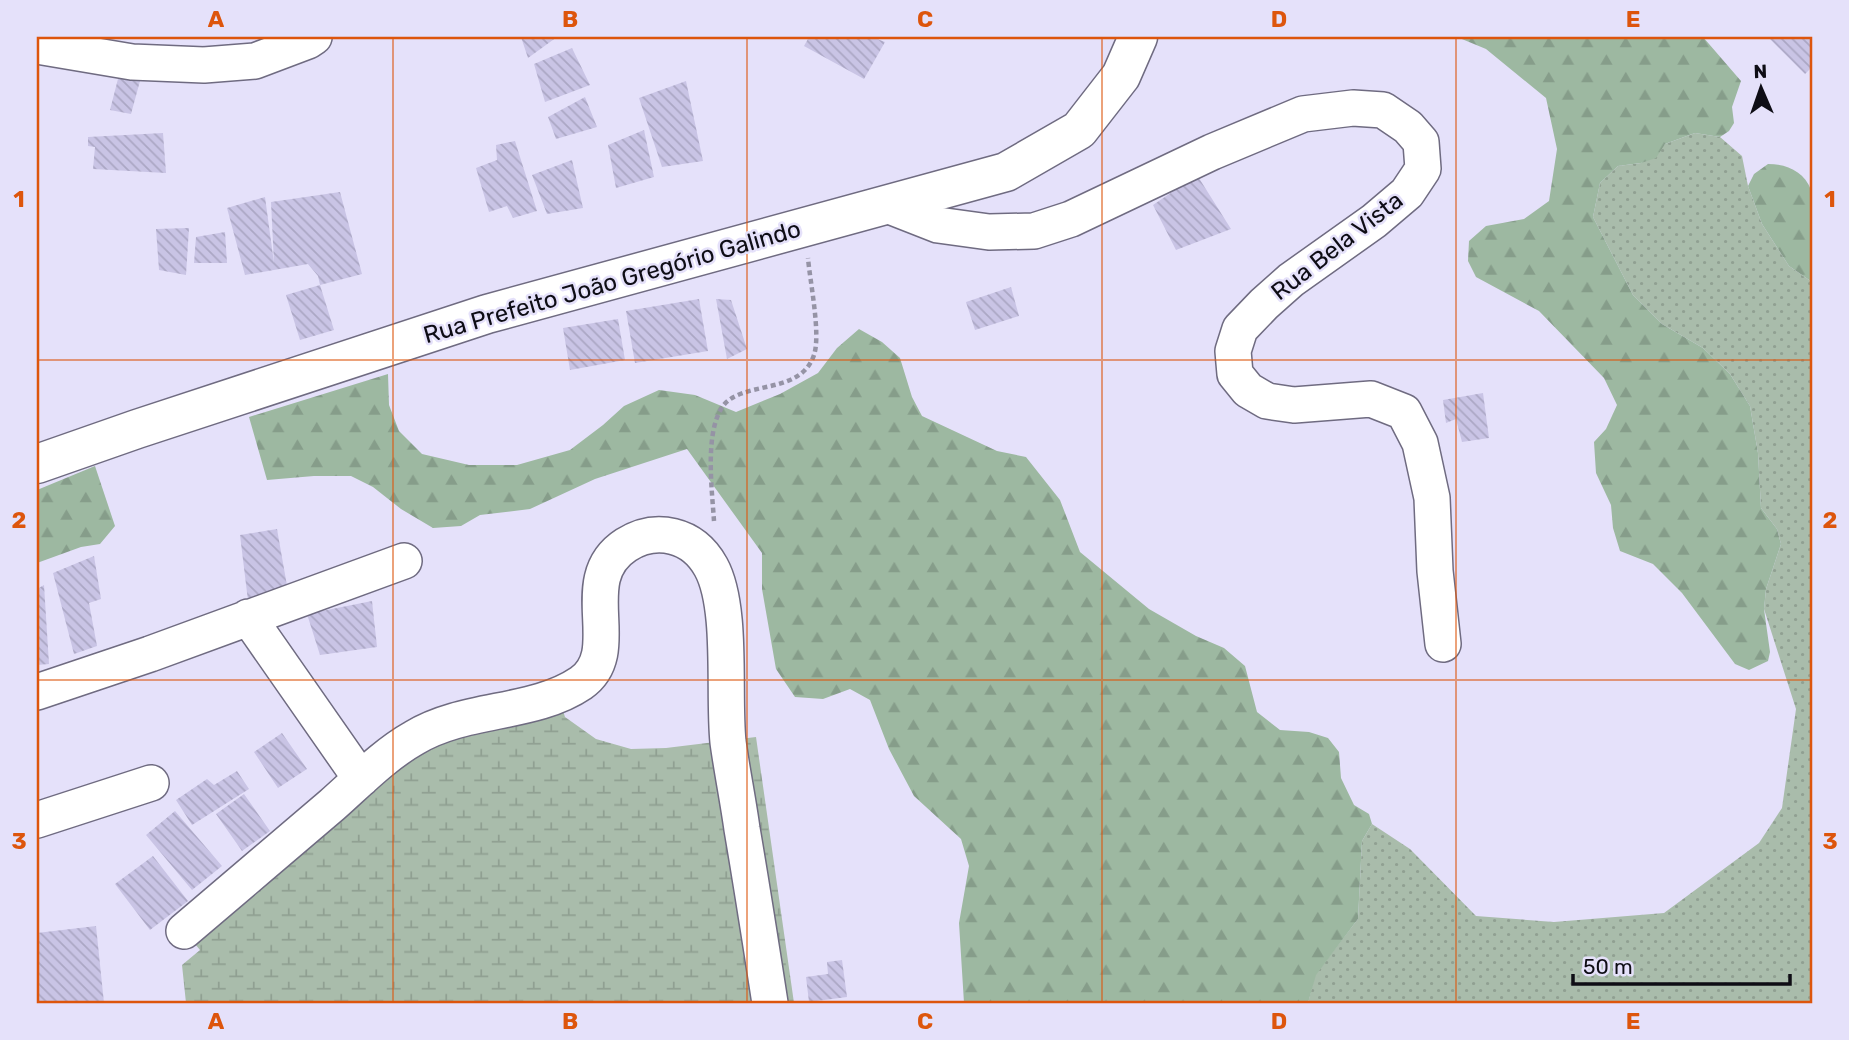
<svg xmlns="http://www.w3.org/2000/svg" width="1849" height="1040" font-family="Rubik,sans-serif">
	<defs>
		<pattern id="grass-dots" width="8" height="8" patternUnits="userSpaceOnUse" patternTransform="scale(1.75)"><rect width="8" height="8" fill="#a9bcab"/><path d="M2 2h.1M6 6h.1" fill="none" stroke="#90a092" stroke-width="1.8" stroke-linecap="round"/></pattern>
		<pattern id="forest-firs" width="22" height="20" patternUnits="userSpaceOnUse" patternTransform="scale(1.75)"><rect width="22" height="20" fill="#9db8a1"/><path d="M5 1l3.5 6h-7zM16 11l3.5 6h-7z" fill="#869d8a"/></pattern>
		<pattern id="wetland-marsh" width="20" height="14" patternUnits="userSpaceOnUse" patternTransform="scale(1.75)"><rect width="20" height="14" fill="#a9bcab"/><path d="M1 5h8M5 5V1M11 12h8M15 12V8" fill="none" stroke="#90a092"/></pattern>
		<pattern id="building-back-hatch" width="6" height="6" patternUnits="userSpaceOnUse" patternTransform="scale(1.75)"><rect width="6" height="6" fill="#c9c4e5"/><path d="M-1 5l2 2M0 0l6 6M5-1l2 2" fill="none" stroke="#aba7c4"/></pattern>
	</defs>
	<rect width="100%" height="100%" fill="#e5e1fa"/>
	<path fill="url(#grass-dots)" d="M 1695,133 L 1720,137 L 1742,156 L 1748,186 L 1762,224 L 1789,266 L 1812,282 L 1812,1003 L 1308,1003 L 1315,975 L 1358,919 L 1362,841 L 1372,824 L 1410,849 L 1476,916 L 1554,922 L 1664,913 L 1759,843 L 1782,808 L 1796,709 L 1764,609 L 1766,589 L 1781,544 L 1777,529 L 1761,508 L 1758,453 L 1750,406 L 1730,374 L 1703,348 L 1662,324 L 1633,295 L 1593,217 L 1600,183 L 1618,166 L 1641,163 L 1665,144 Z"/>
	<path fill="url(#forest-firs)" d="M 1457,37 L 1703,37 L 1741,81 L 1732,107 L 1734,123 L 1729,131 L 1720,137 L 1695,133 L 1665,144 L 1656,158 L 1641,163 L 1618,166 L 1600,183 L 1593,217 L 1633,295 L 1662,324 L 1703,348 L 1730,374 L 1750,406 L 1758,453 L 1761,508 L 1777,529 L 1781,544 L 1766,589 L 1764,609 L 1770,652 L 1768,661 L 1749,670 L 1735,664 L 1682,593 L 1653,564 L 1620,551 L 1613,528 L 1611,505 L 1596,473 L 1594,442 L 1606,429 L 1617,405 L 1604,378 L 1539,311 L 1476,277 L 1468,261 L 1469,241 L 1486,226 L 1524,219 L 1549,201 L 1557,149 L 1546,98 L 1486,49 Z
		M 1768,164 C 1786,164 1804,171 1811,190 C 1816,202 1812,265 1812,282 L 1789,266 L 1762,224 L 1748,186 L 1754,174 Z
		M 859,329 L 882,342 L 900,358 L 912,397 L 922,416 L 997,451 L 1026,457 L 1060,500 L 1080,552 L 1149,609 L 1196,636 L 1224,648 L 1245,666 L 1257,712 L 1280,730 L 1309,732 L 1328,738 L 1339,752 L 1341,778 L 1354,805 L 1369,814 L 1372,824 L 1362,841 L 1358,919 L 1316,975 L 1308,1003 L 964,1003 L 959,923 L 969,866 L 961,839 L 914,796 L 889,749 L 870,700 L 850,689 L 823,699 L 795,697 L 776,669 L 762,589 L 762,553 L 687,449 L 595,479 L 530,509 L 480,515 L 461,526 L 433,528 L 401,509 L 373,487 L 351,476 L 314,476 L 267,480 L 249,417 L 388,374 L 389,405 L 399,431 L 422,454 L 469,465 L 517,465 L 570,450 L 603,425 L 624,406 L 659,390 L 695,395 L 736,412 L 780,394 L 818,373 L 837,348 Z
		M 95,466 L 115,526 L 100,544 L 81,547 L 37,563 L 37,490 Z"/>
	<path fill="url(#wetland-marsh)" d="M 558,695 L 565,717 L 596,739 L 631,749 L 666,748 L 756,737 L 794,1003 L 186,1003 L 182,965 L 200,950 L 184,931 L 390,756 Z"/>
	<path fill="url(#building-back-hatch)" d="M 521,37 L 557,37 L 528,58 Z
		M 809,37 L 872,37 L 885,42 L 864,79 L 804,46 Z
		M 1768,37 L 1812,37 L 1812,67 L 1805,74 Z
		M 572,48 L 590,85 L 545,102 L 534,64 Z
		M 143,70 L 131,114 L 110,110 L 120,71 Z
		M 686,81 L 703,161 L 662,167 L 639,98 Z
		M 585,97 L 597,127 L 556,139 L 548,117 Z
		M 644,130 L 654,177 L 616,188 L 608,145 Z
		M 163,133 L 166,173 L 93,169 L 95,147 L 88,146 L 88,137 Z
		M 515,141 L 537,211 L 513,218 L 507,206 L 489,212 L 476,168 L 497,160 L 496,145 Z
		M 572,160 L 583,208 L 547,214 L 532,175 Z
		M 1197,175 L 1231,229 L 1176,250 L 1153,205 Z
		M 340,192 L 362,274 L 320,285 L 318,276 L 308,264 L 245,275 L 227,208 L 265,197 L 274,263 L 271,202 Z
		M 189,228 L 186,275 L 159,270 L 156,229 Z
		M 225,232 L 227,263 L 194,263 L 196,237 Z
		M 320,285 L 334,330 L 300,340 L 286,295 Z
		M 1011,287 L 1019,316 L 975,330 L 966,302 Z
		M 699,299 L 708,351 L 635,363 L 626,311 Z
		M 716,299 L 731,300 L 747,349 L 727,359 Z
		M 618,319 L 625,360 L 570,370 L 563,328 Z
		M 1483,393 L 1489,438 L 1462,442 L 1456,419 L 1446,423 L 1443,400 Z
		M 277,529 L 289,597 L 249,609 L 240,535 Z
		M 94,556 L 101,599 L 89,603 L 97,646 L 74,654 L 53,573 Z
		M 44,585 L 49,664 L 37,665 L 37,589 Z
		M 372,601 L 377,647 L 320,655 L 307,614 Z
		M 282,733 L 307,769 L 278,788 L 254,752 Z
		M 237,771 L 249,789 L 192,825 L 176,800 L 207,779 L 214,785 Z
		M 244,794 L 270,831 L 242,851 L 216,814 Z
		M 175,811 L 222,866 L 192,890 L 146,835 Z
		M 153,856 L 188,901 L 150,930 L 115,884 Z
		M 96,926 L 104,1003 L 37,1003 L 37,933 Z
		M 842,960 L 847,997 L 809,1002 L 806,977 L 828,974 L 827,962 Z"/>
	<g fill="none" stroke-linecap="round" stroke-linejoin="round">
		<g stroke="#6f6b81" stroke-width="38">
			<path id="minor" d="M 37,46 L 132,62 L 204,65 L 255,61 L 308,41 L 314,37
				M 887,205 L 938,225 L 989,232 L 1034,231 L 1071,219 L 1212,152 L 1303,114 L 1353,108 L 1383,110 L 1408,127 L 1421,142 L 1423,169 L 1407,193 L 1374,221 L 1291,280 L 1264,304 L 1240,329 L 1233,351 L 1235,374 L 1248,390 L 1267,401 L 1294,405 L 1371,399 L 1404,412 L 1420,443 L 1432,498 L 1435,571 L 1443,644
				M 248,617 L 361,779
				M 37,692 L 150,654 L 404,561
				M 37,820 L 151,783
				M 184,931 C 233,889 283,847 332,805 C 358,782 384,755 414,738 C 465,707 534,715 581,683 C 627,651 572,580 626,545 C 656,526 693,534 711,567 C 733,607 723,694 728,742 C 732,771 738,800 742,829 C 752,887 761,945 770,1003"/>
		</g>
		<g stroke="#6f6b81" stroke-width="41">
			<path id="major" d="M 37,464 L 137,429 L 487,314 L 1006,172 L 1079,130 L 1121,76 L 1138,37"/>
		</g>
		<path stroke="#9593a5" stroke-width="4.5" stroke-dasharray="5 3.5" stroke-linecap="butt" d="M 714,521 C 712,490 705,436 721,409 C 738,379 800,397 814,355 C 821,334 810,282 808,258"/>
		<use href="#minor" stroke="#fff" stroke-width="35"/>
		<use href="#major" stroke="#fff" stroke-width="38"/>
	</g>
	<path fill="none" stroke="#dd550c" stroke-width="2" stroke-opacity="0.55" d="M 393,37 L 393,1003M 747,37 L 747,1003M 1102,37 L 1102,1003M 1456,37 L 1456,1003M 37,360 L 1812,360M 37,680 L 1812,680"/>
	<g text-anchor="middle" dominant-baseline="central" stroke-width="5" stroke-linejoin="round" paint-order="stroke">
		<g font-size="24" fill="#0e0d15" stroke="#e5e1fa">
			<text transform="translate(1337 246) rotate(-38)">Rua Bela Vista</text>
			<text transform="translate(612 282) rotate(-16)">Rua Prefeito João Gregório Galindo</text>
		</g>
	</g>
	<rect width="1849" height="1040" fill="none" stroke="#e5e1fa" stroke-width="77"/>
	<g transform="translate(1761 88) rotate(358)" stroke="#e5e1fa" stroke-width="5" paint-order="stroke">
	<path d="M0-5L12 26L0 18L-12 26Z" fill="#0e0d15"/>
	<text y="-10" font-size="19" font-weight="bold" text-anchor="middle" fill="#0e0d15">N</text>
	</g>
	<path d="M1573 974v10h217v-10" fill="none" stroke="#0e0d15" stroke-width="3.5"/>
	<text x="1583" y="974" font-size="21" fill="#0e0d15" stroke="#e5e1fa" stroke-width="5" paint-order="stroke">50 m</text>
	<rect x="38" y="38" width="1773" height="964" fill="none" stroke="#dd550c" stroke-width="2.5"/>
	<g font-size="23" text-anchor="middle" font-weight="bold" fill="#dd550c">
		<text x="216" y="27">A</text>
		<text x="570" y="27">B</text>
		<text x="925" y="27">C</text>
		<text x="1279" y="27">D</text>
		<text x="1633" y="27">E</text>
		<text x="19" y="207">1</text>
		<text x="1830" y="207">1</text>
		<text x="19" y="528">2</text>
		<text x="1830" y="528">2</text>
		<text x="19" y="849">3</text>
		<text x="1830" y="849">3</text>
		<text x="216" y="1029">A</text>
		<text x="570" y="1029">B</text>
		<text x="925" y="1029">C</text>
		<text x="1279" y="1029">D</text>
		<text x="1633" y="1029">E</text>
	</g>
</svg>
